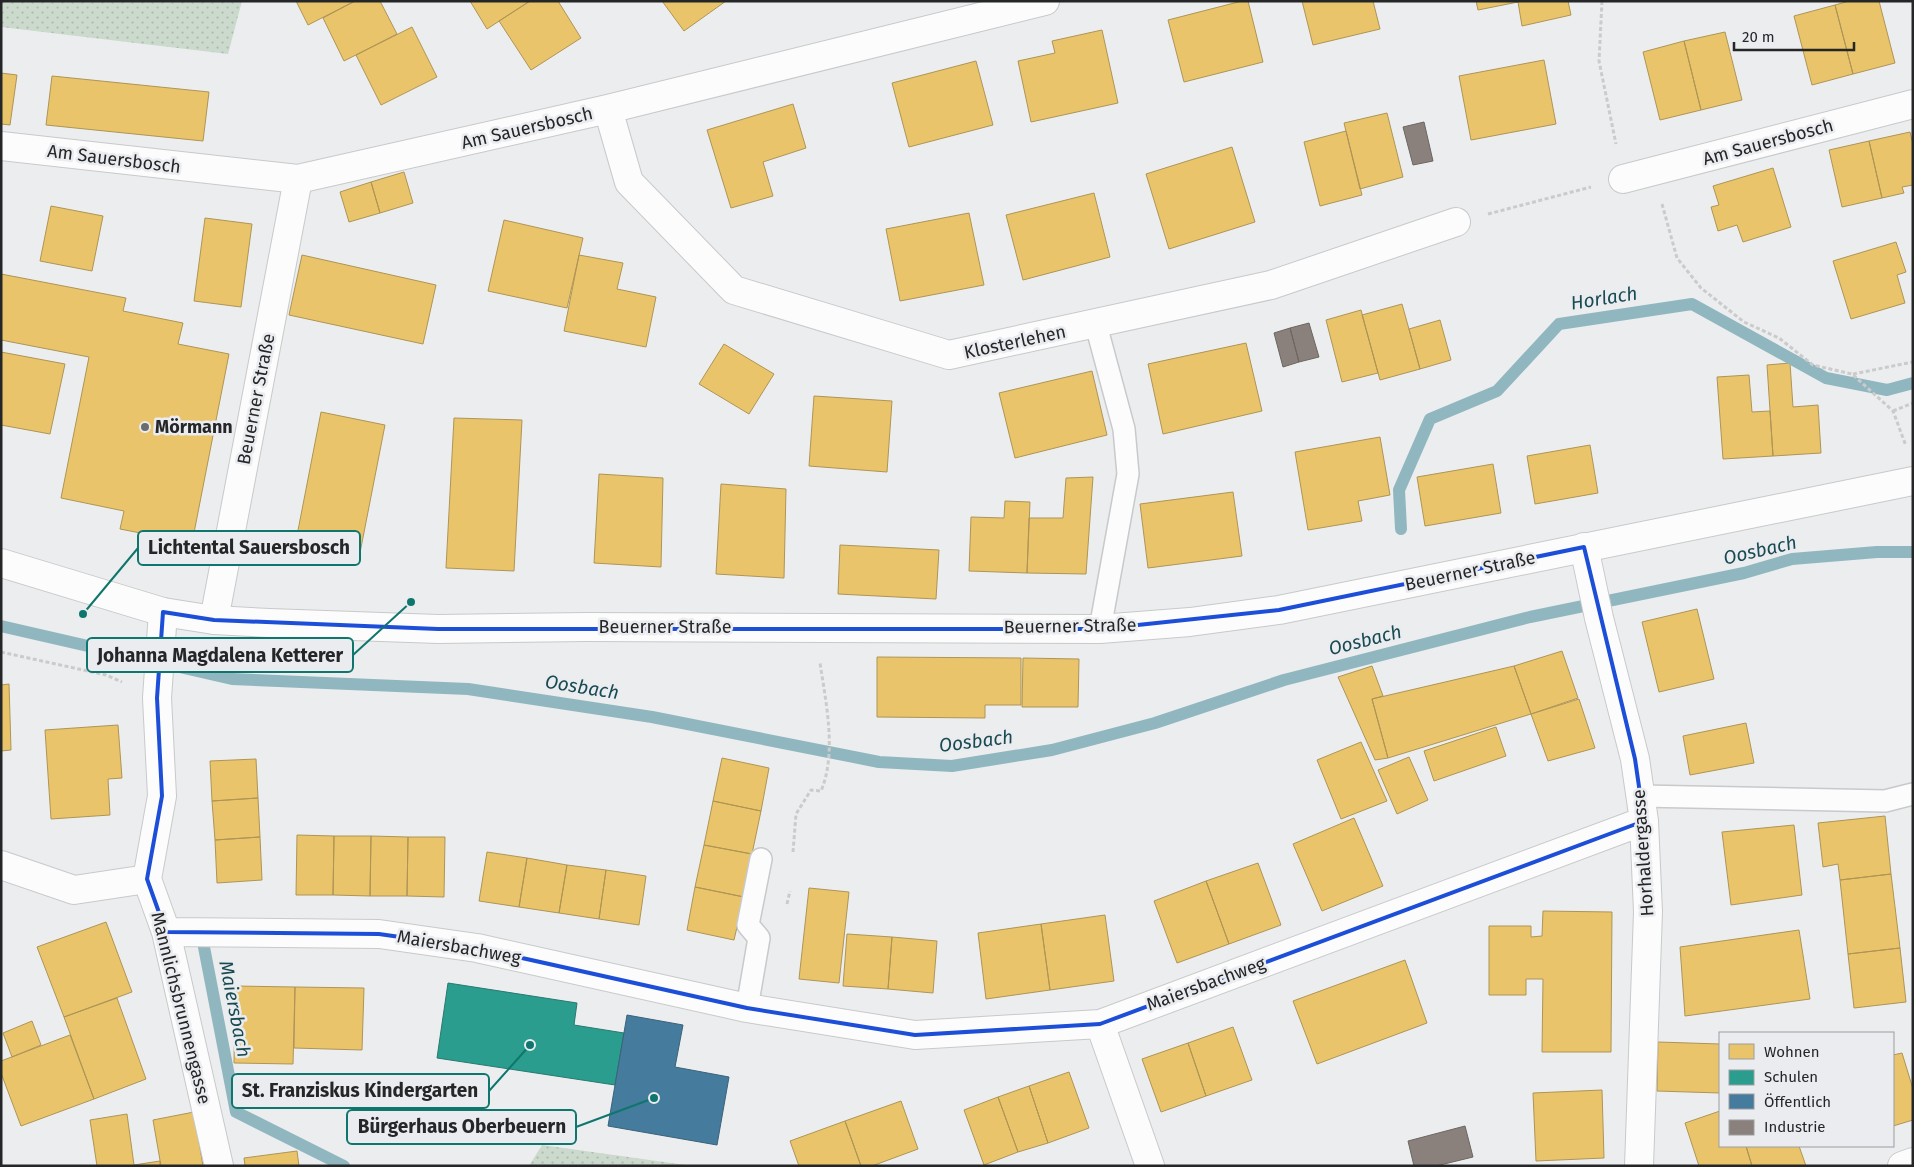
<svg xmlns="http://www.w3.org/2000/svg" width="1914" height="1167" font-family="'Fira Sans',sans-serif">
	<defs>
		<pattern id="garden-dots" width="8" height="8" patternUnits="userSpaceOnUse" patternTransform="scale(1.25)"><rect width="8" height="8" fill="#cbdacc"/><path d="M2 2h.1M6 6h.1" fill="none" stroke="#aebbaf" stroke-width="1.8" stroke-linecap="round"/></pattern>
	</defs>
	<rect width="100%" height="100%" fill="#ecedef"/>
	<path fill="url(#garden-dots)" d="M 1,1 L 242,1 L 228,54 L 1,27 Z
		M 542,1145 L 693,1166 L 529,1166 Z"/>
	<path fill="#e9c46a" stroke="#ae9556" d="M 296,1 L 355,1 L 308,25 Z
		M 355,1 L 380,1 L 397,34 L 344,61 L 323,18 Z
		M 470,1 L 530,1 L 487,29 Z
		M 530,1 L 558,1 L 581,38 L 531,70 L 499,21 Z
		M 662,1 L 726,1 L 684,31 Z
		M 1242,1 L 1248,1 L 1263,62 L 1184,82 L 1168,20 Z
		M 1302,1 L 1373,1 L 1380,29 L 1313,45 Z
		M 1476,1 L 1568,1 L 1571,15 L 1522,26 L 1518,2 L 1478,10 Z
		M 1849,1 L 1879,1 L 1895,63 L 1853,74 L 1835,5 Z
		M 1835,5 L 1853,74 L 1812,85 L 1794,16 Z
		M 412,27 L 437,77 L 381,105 L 356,55 Z
		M 1102,30 L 1118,103 L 1031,122 L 1018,61 L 1055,53 L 1052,41 Z
		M 1725,32 L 1742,100 L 1701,110 L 1684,41 Z
		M 1684,41 L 1701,110 L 1660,120 L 1643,52 Z
		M 1544,60 L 1556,124 L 1471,140 L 1459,76 Z
		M 976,61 L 993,125 L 909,147 L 892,83 Z
		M 1,73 L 17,75 L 10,125 L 1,124 Z
		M 52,76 L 209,92 L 203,141 L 46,125 Z
		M 793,104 L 806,148 L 763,162 L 773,196 L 731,208 L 707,130 Z
		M 1387,113 L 1403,177 L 1360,189 L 1344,123 Z
		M 1346,131 L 1362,195 L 1320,206 L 1304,142 Z
		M 1910,132 L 1913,144 L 1913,185 L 1902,187 L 1904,193 L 1882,198 L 1869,141 Z
		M 1869,141 L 1882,198 L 1842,207 L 1829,150 Z
		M 1232,147 L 1255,222 L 1169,249 L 1146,174 Z
		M 1773,168 L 1791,227 L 1743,242 L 1737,225 L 1718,231 L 1711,207 L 1719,205 L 1713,186 Z
		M 404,172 L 413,203 L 380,213 L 371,182 Z
		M 371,182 L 380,213 L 349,222 L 340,192 Z
		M 1094,193 L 1110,257 L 1023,280 L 1006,215 Z
		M 51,206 L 103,216 L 92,271 L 40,261 Z
		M 969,213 L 984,285 L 900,301 L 886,229 Z
		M 205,218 L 252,224 L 241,307 L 194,301 Z
		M 504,220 L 583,238 L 567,308 L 488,291 Z
		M 1896,242 L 1906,272 L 1897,275 L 1905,303 L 1851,319 L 1833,261 Z
		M 302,255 L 436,285 L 423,344 L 289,315 Z
		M 579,255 L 623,263 L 617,289 L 656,297 L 646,347 L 564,331 Z
		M 1,274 L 126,298 L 123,311 L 183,323 L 178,344 L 229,354 L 192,543 L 120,529 L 124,511 L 61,498 L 89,357 L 1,340 Z
		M 1402,304 L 1420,369 L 1380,380 L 1362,315 Z
		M 1361,310 L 1378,373 L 1342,382 L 1326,320 Z
		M 1440,320 L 1451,360 L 1420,369 L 1409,329 Z
		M 1246,343 L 1262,411 L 1163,434 L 1148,364 Z
		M 724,344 L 774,374 L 749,414 L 699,384 Z
		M 1,352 L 65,364 L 50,434 L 1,425 Z
		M 1790,363 L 1793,407 L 1818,405 L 1821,453 L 1773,456 L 1767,365 Z
		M 1092,371 L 1107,435 L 1015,458 L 999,393 Z
		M 1749,375 L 1752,412 L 1770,411 L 1773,456 L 1723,459 L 1717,377 Z
		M 814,396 L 892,401 L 887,472 L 809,466 Z
		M 321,412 L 385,425 L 358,563 L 294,551 Z
		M 454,418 L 522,420 L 514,571 L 446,568 Z
		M 1380,437 L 1390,495 L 1358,501 L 1362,521 L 1308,530 L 1295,452 Z
		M 1590,445 L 1598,493 L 1535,504 L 1527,456 Z
		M 1493,464 L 1501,513 L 1425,526 L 1417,477 Z
		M 599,474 L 663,478 L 661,567 L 594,563 Z
		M 1093,477 L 1086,574 L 1027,573 L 1029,518 L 1063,518 L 1066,478 Z
		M 721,484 L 786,489 L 784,578 L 716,574 Z
		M 1233,492 L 1242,556 L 1148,568 L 1140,504 Z
		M 1005,501 L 1030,502 L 1027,573 L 969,571 L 971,517 L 1004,518 Z
		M 840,545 L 939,550 L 936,599 L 838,594 Z
		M 1697,609 L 1714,679 L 1659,692 L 1642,622 Z
		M 1562,651 L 1578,698 L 1531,714 L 1514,666 Z
		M 877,657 L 1021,658 L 1021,705 L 985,705 L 985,718 L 877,717 Z
		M 1023,658 L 1079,659 L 1078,707 L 1022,707 Z
		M 1372,666 L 1383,696 L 1372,699 L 1388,758 L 1375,760 L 1338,677 Z
		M 1514,666 L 1531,714 L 1388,758 L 1372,699 Z
		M 9,684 L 11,750 L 1,751 L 1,685 Z
		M 1579,699 L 1595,748 L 1548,761 L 1531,714 Z
		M 1746,723 L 1754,763 L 1690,775 L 1683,736 Z
		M 118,725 L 122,778 L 108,779 L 110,815 L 51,819 L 45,730 Z
		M 1496,727 L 1506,756 L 1434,781 L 1424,751 Z
		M 1361,742 L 1387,801 L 1341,819 L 1317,760 Z
		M 1409,757 L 1428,800 L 1397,814 L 1378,770 Z
		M 722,758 L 769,768 L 761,811 L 713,801 Z
		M 256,759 L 258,798 L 212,801 L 210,761 Z
		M 258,798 L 260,837 L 215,840 L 212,801 Z
		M 713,801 L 761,811 L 752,854 L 704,845 Z
		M 1885,816 L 1891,874 L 1840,880 L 1838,864 L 1823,867 L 1818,823 Z
		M 1354,818 L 1383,886 L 1322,911 L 1293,844 Z
		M 1794,825 L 1802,895 L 1731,905 L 1722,832 Z
		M 297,835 L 334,836 L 333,895 L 296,895 Z
		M 334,836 L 371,836 L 370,896 L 333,895 Z
		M 371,836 L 408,837 L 407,896 L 370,896 Z
		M 260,837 L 262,880 L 217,883 L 215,840 Z
		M 408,837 L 445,837 L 444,897 L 407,896 Z
		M 704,845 L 752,854 L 744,897 L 695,887 Z
		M 487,852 L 527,858 L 519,907 L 479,901 Z
		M 527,858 L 567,865 L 559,913 L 519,907 Z
		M 1258,863 L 1281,925 L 1229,944 L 1206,881 Z
		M 567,865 L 606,870 L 599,919 L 559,913 Z
		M 606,870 L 646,876 L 639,925 L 599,919 Z
		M 1891,874 L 1900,948 L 1848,954 L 1840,880 Z
		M 1206,881 L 1229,944 L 1177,963 L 1154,901 Z
		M 695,887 L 744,897 L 734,940 L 687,930 Z
		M 809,888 L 849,892 L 839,983 L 799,979 Z
		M 1543,911 L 1612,912 L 1611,1052 L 1542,1052 L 1543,979 L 1526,979 L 1526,995 L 1489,995 L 1489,926 L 1531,926 L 1531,937 L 1542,936 Z
		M 1105,915 L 1114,981 L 1050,990 L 1041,924 Z
		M 106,922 L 132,992 L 64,1017 L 37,947 Z
		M 1041,924 L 1050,990 L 986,999 L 978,933 Z
		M 1799,930 L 1810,999 L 1685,1016 L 1680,947 Z
		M 847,934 L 892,937 L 888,989 L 843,986 Z
		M 892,937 L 937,941 L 933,993 L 888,989 Z
		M 1900,948 L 1906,1002 L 1854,1008 L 1848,954 Z
		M 1405,960 L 1427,1023 L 1317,1064 L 1293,1001 Z
		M 235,986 L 295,987 L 293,1064 L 234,1063 Z
		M 295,987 L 364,988 L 362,1050 L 294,1048 Z
		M 117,998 L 146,1079 L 94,1099 L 64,1017 Z
		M 32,1021 L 41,1045 L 12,1057 L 3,1033 Z
		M 1233,1027 L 1252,1080 L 1206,1096 L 1188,1043 Z
		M 70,1035 L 94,1099 L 21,1126 L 1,1073 L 1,1061 Z
		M 1658,1042 L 1720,1044 L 1720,1093 L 1657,1091 Z
		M 1188,1043 L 1206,1096 L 1161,1112 L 1142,1059 Z
		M 1902,1053 L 1913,1089 L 1913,1120 L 1893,1126 L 1893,1055 Z
		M 1069,1072 L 1089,1128 L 1048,1143 L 1029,1086 Z
		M 1029,1086 L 1048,1143 L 1018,1152 L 998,1097 Z
		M 1602,1090 L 1604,1158 L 1536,1161 L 1533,1093 Z
		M 998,1097 L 1018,1152 L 984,1165 L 964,1110 Z
		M 901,1101 L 918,1149 L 872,1166 L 861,1166 L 845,1121 Z
		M 1720,1111 L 1720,1146 L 1746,1146 L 1752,1166 L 1699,1166 L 1685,1123 Z
		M 194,1112 L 203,1166 L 161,1166 L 153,1120 Z
		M 127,1114 L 134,1165 L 160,1161 L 160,1166 L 97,1166 L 90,1120 Z
		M 845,1121 L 861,1166 L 799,1166 L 790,1141 Z
		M 1746,1146 L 1799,1146 L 1806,1166 L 1752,1166 Z
		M 297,1151 L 299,1166 L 245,1166 L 244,1158 Z"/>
	<path fill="#2a9d8f" stroke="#287970" d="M 448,983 L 577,1003 L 574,1025 L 624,1033 L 615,1085 L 437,1058 Z"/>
	<path fill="#457b9d" stroke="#3b627a" d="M 627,1015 L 683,1025 L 675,1067 L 729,1077 L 717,1145 L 608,1126 Z"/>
	<path fill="#8a817c" stroke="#6c6662" d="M 1424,122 L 1433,161 L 1413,165 L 1403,127 Z
		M 1309,323 L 1319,357 L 1299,362 L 1290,328 Z
		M 1290,328 L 1299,362 L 1283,367 L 1274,333 Z
		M 1465,1126 L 1473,1157 L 1436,1166 L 1414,1166 L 1408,1141 Z"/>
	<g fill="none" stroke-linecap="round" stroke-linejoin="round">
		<path stroke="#90b7bf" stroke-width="12" d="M 1401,529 L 1399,490 L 1430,419 L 1497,391 L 1559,324 L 1692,304 L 1826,378 L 1887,390 L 1913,383
			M 1,626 L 232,679 L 468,689 L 652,717 L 879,762 L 952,766 L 1052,750 L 1155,723 L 1284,680 L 1530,617 L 1744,573 L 1792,559 L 1877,552 L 1913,552
			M 203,942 L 236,1112 L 344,1166"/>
		<g stroke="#c8c9ca" stroke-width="24">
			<path id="service" d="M 1096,325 L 1124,429 L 1128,474 L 1100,629
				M 1640,796 L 1885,801 L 1913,794
				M 747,1008 L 759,938 L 748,925 L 761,859"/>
		</g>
		<g stroke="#c8c9ca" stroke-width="30">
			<path id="minor" d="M 608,109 L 629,182 L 734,290 L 949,355 L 1271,285 L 1456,222
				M 1,146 L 298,179 L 608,109 L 1045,1
				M 1623,179 L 1913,104
				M 1584,547 L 1599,618 L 1635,759 L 1644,821 L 1648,912 L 1639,1166
				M 163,612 L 157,698 L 162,796 L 147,879 L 166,932 L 219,1166
				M 214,620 L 298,179
				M 1,865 L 74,890 L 147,879
				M 166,932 L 379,934 L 477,948 L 747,1008 L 915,1035 L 1100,1024 L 1644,821
				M 1100,1024 L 1150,1166
				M 1902,1166 L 1913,1162"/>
		</g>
		<g stroke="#c8c9ca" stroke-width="30">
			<path id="secondary" d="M 1,563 L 163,612 L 214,620 L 269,623 L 438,629 L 586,627 L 1100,629 L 1190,622 L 1279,610 L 1913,481"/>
		</g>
		<path stroke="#cbcbcc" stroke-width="3" stroke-dasharray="4 2.5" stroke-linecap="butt" d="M 1602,1 L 1599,61 L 1616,144
			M 1662,204 L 1677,258 L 1701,288 L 1744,322 L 1779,338 L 1813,365 L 1852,374 L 1893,411 L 1906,446
			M 1488,214 L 1591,187
			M 1853,374 L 1913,362
			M 1893,411 L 1913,403
			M 1,652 L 106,675 L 122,682
			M 793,852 L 796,814 L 811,790 L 821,791 C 837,753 826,703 820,663
			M 787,904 L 790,891"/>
		<use href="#service" stroke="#fcfcfd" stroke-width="21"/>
		<use href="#minor" stroke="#fcfcfd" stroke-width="28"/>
		<use href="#secondary" stroke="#fcfcfd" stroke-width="28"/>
	</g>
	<path fill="none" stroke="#1d4ed8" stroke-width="4" stroke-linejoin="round" d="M 1584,547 L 1635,759 L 1644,821 L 1100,1024 L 915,1035 L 747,1008 L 477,948 L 379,934 L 166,932 L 147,879 L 162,796 L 157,698 L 163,612 L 214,620 L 438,629 L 1100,629 L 1279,610 Z"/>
	<circle fill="#6b6c6d" stroke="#ebecf0" stroke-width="2" cx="145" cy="427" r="5"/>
	<g text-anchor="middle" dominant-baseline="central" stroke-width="5" stroke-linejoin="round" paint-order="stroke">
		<g font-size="18" fill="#252627" stroke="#ebecf0">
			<text transform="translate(527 128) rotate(-13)">Am Sauersbosch</text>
			<text transform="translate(1768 142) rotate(-15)">Am Sauersbosch</text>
			<text transform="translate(114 159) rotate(7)">Am Sauersbosch</text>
			<text transform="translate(1015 342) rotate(-12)">Klosterlehen</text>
			<text transform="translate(256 399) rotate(-79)">Beuerner Straße</text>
			<text transform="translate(1470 571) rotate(-12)">Beuerner Straße</text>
			<text transform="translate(1070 626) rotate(-1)">Beuerner Straße</text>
			<text x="665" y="627">Beuerner Straße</text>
			<text transform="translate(1643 853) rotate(-94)">Horhaldergasse</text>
			<text transform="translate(459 947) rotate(10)">Maiersbachweg</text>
			<text transform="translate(1206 984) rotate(-20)">Maiersbachweg</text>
			<text transform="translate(181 1008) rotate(76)">Mannlichsbrunnengasse</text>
		</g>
		<g font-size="18" font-weight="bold" fill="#252627" stroke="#ebecf0" text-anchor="start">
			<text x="155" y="427">Mörmann</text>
		</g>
		<g font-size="19" font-style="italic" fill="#184a52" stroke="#ebecf0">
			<text transform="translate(1604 298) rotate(-9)">Horlach</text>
			<text transform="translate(1760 550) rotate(-13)">Oosbach</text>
			<text transform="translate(1365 640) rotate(-14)">Oosbach</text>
			<text transform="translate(582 687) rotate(9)">Oosbach</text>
			<text transform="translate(976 741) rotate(-7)">Oosbach</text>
			<text transform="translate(235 1009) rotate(79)">Maiersbach</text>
		</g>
	</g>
	<path fill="none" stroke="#0f766e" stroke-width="2" d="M83 614L138 548M411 602L353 655M530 1045L489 1091M654 1098L576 1127"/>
	<g fill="#0f766e" stroke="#ebecf0" stroke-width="2">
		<circle cx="83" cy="614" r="5"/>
		<circle cx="411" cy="602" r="5"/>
		<circle cx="530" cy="1045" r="5"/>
		<circle cx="654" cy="1098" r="5"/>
	</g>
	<g fill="#ebecf0" stroke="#0f766e" stroke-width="2">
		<rect x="138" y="531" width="222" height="34" rx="5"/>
		<rect x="87" y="638" width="266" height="34" rx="5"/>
		<rect x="232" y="1074" width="257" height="34" rx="5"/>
		<rect x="347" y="1110" width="229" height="34" rx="5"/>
	</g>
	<g font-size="19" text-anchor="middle" font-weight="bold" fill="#252627">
		<text x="249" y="554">Lichtental Sauersbosch</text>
		<text x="220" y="662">Johanna Magdalena Ketterer</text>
		<text x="360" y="1097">St. Franziskus Kindergarten</text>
		<text x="462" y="1133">Bürgerhaus Oberbeuern</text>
	</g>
	<rect width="1914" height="1167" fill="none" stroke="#252627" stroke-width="5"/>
	<rect x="1719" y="1032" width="175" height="115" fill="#ebecf0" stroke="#9c9da0"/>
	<rect x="1729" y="1044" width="25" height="15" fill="#e9c46a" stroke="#9c9da0"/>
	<text x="1764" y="1057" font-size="15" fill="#252627">Wohnen</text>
	<rect x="1729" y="1070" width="25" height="15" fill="#2a9d8f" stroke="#9c9da0"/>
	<text x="1764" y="1082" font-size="15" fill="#252627">Schulen</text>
	<rect x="1729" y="1094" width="25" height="15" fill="#457b9d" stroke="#9c9da0"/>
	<text x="1764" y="1107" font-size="15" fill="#252627">Öffentlich</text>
	<rect x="1729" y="1120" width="25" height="15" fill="#8a817c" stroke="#9c9da0"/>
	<text x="1764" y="1132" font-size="15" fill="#252627">Industrie</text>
	<path d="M1734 42v8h120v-8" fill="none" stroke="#252627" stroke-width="2.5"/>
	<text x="1742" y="42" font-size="15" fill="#252627" stroke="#ebecf0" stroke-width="4" paint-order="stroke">20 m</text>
</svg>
